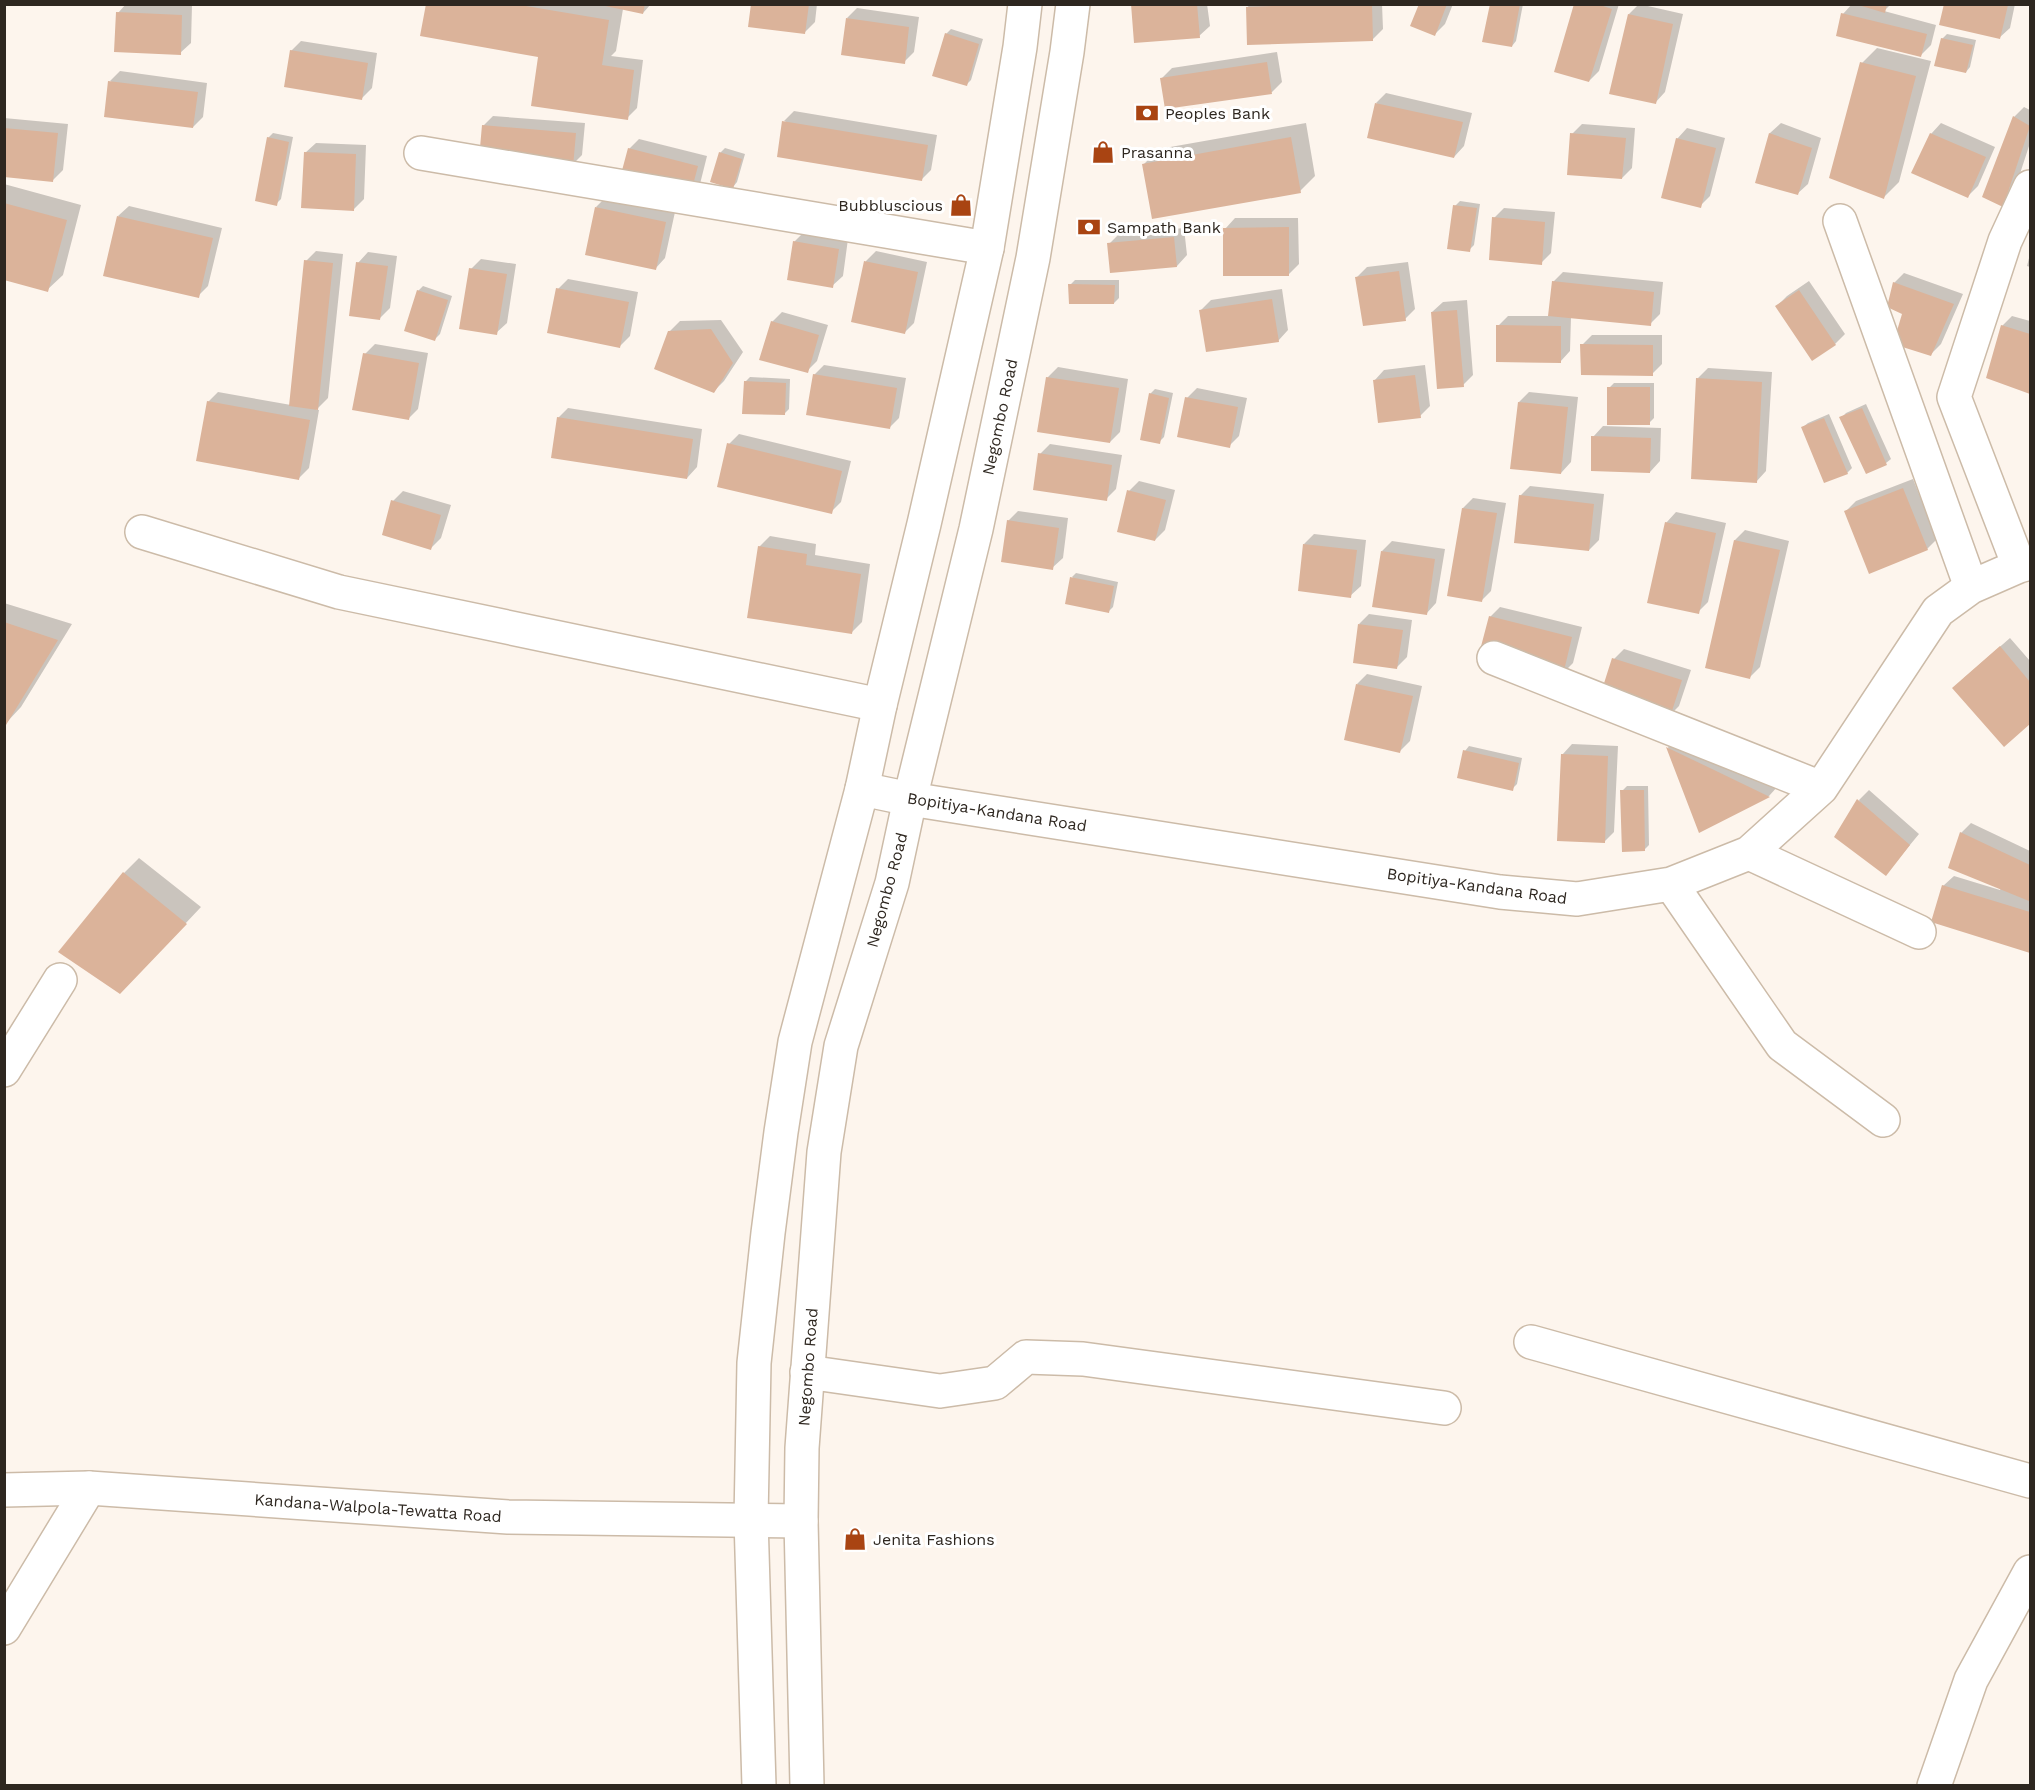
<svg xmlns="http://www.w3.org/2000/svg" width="2035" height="1790" font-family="'Work Sans',sans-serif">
	<rect width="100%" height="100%" fill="#fdf5ed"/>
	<path fill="#0003" d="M 126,4 L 192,5 L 191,43 L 180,53 L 118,13 Z
		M 427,4 L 651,4 L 643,13 L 623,9 L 616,51 L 611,56 L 643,60 L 637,108 L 627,118 L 540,55 Z
		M 752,4 L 817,4 L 815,22 L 805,32 Z
		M 1133,4 L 1207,4 L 1210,26 L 1199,36 Z
		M 1250,4 L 1382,4 L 1383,29 L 1372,40 L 1247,8 Z
		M 1421,4 L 1453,4 L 1445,24 L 1435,34 Z
		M 1491,4 L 1523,4 L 1516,41 L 1512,46 Z
		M 1576,4 L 1619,4 L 1599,71 L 1589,81 Z
		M 1639,4 L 1683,14 L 1665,92 L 1655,103 L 1629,14 Z
		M 1852,4 L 1891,4 L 1884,11 L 1936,25 L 1931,45 L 1921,55 L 1843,14 Z
		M 1945,4 L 2015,4 L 2010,28 L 1999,38 Z
		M 857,8 L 919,17 L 914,52 L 904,62 L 847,18 Z
		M 951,29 L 983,39 L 971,80 L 966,85 L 946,34 Z
		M 1947,34 L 1976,40 L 1970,67 L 1966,72 L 1942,39 Z
		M 301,41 L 377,53 L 372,88 L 361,99 L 291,51 Z
		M 1877,48 L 1931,61 L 1899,182 L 1884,197 L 1862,63 Z
		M 1277,52 L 1282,82 L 1272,92 L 1166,108 L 1162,78 L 1172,68 Z
		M 120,71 L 207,83 L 203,117 L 193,127 L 110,81 Z
		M 1386,93 L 1472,113 L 1464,146 L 1454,157 L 1376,103 Z
		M 2024,107 L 2030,110 L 2030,143 L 2013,195 L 2003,205 L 2014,117 Z
		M 794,111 L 937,135 L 931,170 L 921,180 L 784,121 Z
		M 493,116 L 585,123 L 582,155 L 572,165 L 483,126 Z
		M 4,118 L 68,124 L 63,170 L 53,180 L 4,176 Z
		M 1306,123 L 1315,176 L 1300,191 L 1144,164 L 1159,149 Z
		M 1781,123 L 1821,138 L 1808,184 L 1797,194 L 1757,182 L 1770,133 Z
		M 1941,123 L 1995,147 L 1978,186 L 1968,196 L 1931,134 Z
		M 1582,124 L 1635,128 L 1632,168 L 1622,178 L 1572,134 Z
		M 1687,128 L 1725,138 L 1710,196 L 1700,206 L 1677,139 Z
		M 273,133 L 293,137 L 281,199 L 276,204 L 268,138 Z
		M 639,139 L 707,156 L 700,184 L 622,177 L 629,149 Z
		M 316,143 L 366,145 L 364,199 L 354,209 L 305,153 Z
		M 725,148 L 745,154 L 737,182 L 733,187 L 720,153 Z
		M 4,184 L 81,205 L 63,275 L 47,290 L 4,279 Z
		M 606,197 L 675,212 L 665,258 L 655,269 L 596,207 Z
		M 1460,201 L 1480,204 L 1474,245 L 1469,250 L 1455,206 Z
		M 129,206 L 222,228 L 208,286 L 198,296 L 118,216 Z
		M 1504,208 L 1555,212 L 1551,253 L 1541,263 L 1494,218 Z
		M 1235,218 L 1298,218 L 1299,264 L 1289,274 L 1225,229 Z
		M 1184,228 L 1187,255 L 1177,266 L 1109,244 L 1119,234 Z
		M 804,232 L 848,239 L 843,276 L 832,286 L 794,242 Z
		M 316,251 L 343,254 L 328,398 L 316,410 L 319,410 L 309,468 L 299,478 L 208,402 L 218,392 L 291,405 L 306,261 Z
		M 876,251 L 927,262 L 914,323 L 904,333 L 853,321 L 866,261 Z
		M 368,252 L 397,256 L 390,308 L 380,318 L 358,263 Z
		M 2030,254 L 2030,267 L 2027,266 Z
		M 481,259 L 516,264 L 507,323 L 496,333 L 471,269 Z
		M 1408,262 L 1415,309 L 1405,319 L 1357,277 L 1367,267 Z
		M 1563,272 L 1663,282 L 1660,314 L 1650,324 L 1571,317 L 1570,351 L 1560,362 L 1498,326 L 1508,316 L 1550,316 L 1553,282 Z
		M 1904,273 L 1963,294 L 1941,344 L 1931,354 L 1903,313 L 1894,283 Z
		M 568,279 L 638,292 L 630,336 L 620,346 L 558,289 Z
		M 1075,280 L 1119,280 L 1119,298 L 1114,303 L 1070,285 Z
		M 1809,281 L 1845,334 L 1835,344 L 1777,306 L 1787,296 Z
		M 423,286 L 452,296 L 440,334 L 435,339 L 418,291 Z
		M 1282,289 L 1288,330 L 1278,341 L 1201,310 L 1211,300 Z
		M 1467,300 L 1473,375 L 1463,385 L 1432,312 L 1443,302 Z
		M 782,312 L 828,325 L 817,361 L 807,371 L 772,322 Z
		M 2012,316 L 2030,321 L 2030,393 L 1988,377 L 2002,326 Z
		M 721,320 L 743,352 L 724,381 L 714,391 L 670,331 L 680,321 Z
		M 1592,335 L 1662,335 L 1662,364 L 1652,374 L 1582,345 Z
		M 375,344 L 428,353 L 418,409 L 408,419 L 365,354 Z
		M 824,365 L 906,378 L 899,418 L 889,428 L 814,375 Z
		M 1425,365 L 1430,406 L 1420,416 L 1374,381 L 1384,370 Z
		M 1058,367 L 1128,379 L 1120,432 L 1110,442 L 1047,378 Z
		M 1708,368 L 1772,372 L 1766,471 L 1756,482 L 1698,378 Z
		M 750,377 L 790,379 L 789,409 L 784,414 L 745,382 Z
		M 1614,383 L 1654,383 L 1654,418 L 1649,423 L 1609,388 Z
		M 1197,388 L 1247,398 L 1239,436 L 1229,446 L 1187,398 Z
		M 1155,389 L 1173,393 L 1164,437 L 1159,442 L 1150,394 Z
		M 1529,392 L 1578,397 L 1571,462 L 1561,473 L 1519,402 Z
		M 1866,404 L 1891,459 L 1886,463 L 1866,472 L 1841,418 L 1846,413 Z
		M 568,408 L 702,429 L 697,467 L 687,478 L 558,418 Z
		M 1829,414 L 1852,468 L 1847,473 L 1803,427 L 1808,423 Z
		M 1603,426 L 1661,428 L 1660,461 L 1650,472 L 1593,437 Z
		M 739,434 L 851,461 L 841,502 L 831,512 L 729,444 Z
		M 1050,444 L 1122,455 L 1116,489 L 1106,499 L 1040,454 Z
		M 1913,479 L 1937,539 L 1927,549 L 1846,511 L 1856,501 Z
		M 1139,481 L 1175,490 L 1165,530 L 1155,540 L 1129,491 Z
		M 1530,486 L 1604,494 L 1599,540 L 1589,550 L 1520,496 Z
		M 403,491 L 451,505 L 441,538 L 431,548 L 393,501 Z
		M 1473,498 L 1506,503 L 1491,591 L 1481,601 L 1463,508 Z
		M 1018,511 L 1068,518 L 1063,558 L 1052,568 L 1008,521 Z
		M 1676,512 L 1726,523 L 1708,602 L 1698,612 L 1666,523 Z
		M 1745,530 L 1789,541 L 1760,667 L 1750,677 L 1735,540 Z
		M 1314,534 L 1366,540 L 1361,586 L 1350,596 L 1304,544 Z
		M 770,536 L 816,544 L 815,555 L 870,564 L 862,622 L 852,632 L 759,547 Z
		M 1392,541 L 1445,549 L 1436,603 L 1426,614 L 1382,551 Z
		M 1076,573 L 1118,582 L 1113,607 L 1109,611 L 1072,577 Z
		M 4,603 L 72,624 L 21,707 L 6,723 Z
		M 1500,607 L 1582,627 L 1573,663 L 1563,673 L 1490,617 Z
		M 1369,614 L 1412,620 L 1407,657 L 1397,667 L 1359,624 Z
		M 2010,638 L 2030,661 L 2030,722 L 2004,745 L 1964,678 Z
		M 1624,649 L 1691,670 L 1679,706 L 1669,716 L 1614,659 Z
		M 1367,674 L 1422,686 L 1410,741 L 1400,751 L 1357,684 Z
		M 1678,737 L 1778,786 L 1769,796 L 1700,831 L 1668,747 Z
		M 1572,744 L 1618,746 L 1614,832 L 1604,842 L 1562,755 Z
		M 1469,746 L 1522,758 L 1517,784 L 1512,789 L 1465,751 Z
		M 1627,786 L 1648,786 L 1649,845 L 1644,850 L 1622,791 Z
		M 1869,790 L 1919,834 L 1886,874 L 1859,800 Z
		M 1971,823 L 2030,851 L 2030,897 L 2029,899 L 2030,899 L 2030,951 L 1933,921 L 1943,886 L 1954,876 L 2000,890 L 2001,888 L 1961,833 Z
		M 139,858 L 201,907 L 135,977 L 124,873 Z"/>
	<path fill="#dbb39a" d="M 426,4 L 514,4 L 609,20 L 602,65 L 634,70 L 628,120 L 531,106 L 538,57 L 420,36 Z
		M 596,4 L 645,4 L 643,14 Z
		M 751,4 L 809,4 L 805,34 L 748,27 Z
		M 1131,4 L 1197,4 L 1200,38 L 1134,43 Z
		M 1327,4 L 1372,4 L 1373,41 L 1247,45 L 1246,7 Z
		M 1419,4 L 1447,4 L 1435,36 L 1410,26 Z
		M 1490,4 L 1520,4 L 1512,47 L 1482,42 Z
		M 1574,4 L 1597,4 L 1612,9 L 1589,82 L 1554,72 Z
		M 1855,4 L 1887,4 L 1885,13 Z
		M 1944,4 L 2008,5 L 2000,39 L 1939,25 Z
		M 116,12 L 182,15 L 181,55 L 114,52 Z
		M 1841,13 L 1927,34 L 1921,57 L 1836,36 Z
		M 1628,14 L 1673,24 L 1656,104 L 1609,94 Z
		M 846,18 L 909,27 L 905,64 L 841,55 Z
		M 945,33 L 979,44 L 967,86 L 932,76 Z
		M 1941,38 L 1973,45 L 1966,73 L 1934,66 Z
		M 290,50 L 368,63 L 362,100 L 284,87 Z
		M 1267,62 L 1272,94 L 1165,109 L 1160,78 Z
		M 1860,62 L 1916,76 L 1884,199 L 1829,178 Z
		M 108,81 L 198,92 L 193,128 L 104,117 Z
		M 1375,103 L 1463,122 L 1454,158 L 1367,138 Z
		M 2013,116 L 2030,126 L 2003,207 L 1982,197 Z
		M 782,121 L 928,145 L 922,181 L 777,157 Z
		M 482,125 L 576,133 L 573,167 L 479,159 Z
		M 4,128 L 58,133 L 53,182 L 4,177 Z
		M 1570,133 L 1626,138 L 1622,179 L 1567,175 Z
		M 1769,133 L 1812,148 L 1798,195 L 1755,183 Z
		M 1930,133 L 1986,157 L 1968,198 L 1911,173 Z
		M 267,137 L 289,142 L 277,206 L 255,201 Z
		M 1291,137 L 1301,193 L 1152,219 L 1142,164 Z
		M 1676,138 L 1716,148 L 1701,208 L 1661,198 Z
		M 628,148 L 698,166 L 690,196 L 620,178 Z
		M 304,152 L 356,154 L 354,211 L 301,208 Z
		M 719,152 L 742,159 L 733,189 L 710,182 Z
		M 4,203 L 67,220 L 48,292 L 4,280 Z
		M 1453,205 L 1477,208 L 1470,252 L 1447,249 Z
		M 595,207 L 666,222 L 656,270 L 585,255 Z
		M 117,216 L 213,238 L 199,298 L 103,276 Z
		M 1492,217 L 1545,222 L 1542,265 L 1489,260 Z
		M 1289,227 L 1289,276 L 1223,276 L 1223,228 Z
		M 1174,237 L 1177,267 L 1110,273 L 1107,243 Z
		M 793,241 L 839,249 L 833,288 L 787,280 Z
		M 304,260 L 333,263 L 318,410 L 289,406 Z
		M 864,261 L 918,272 L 905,334 L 851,322 Z
		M 356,262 L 388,266 L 380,320 L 349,316 Z
		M 469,268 L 507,274 L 497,335 L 459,329 Z
		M 1399,271 L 1406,321 L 1363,326 L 1355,277 Z
		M 1552,281 L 1654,292 L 1651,326 L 1548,316 Z
		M 1893,282 L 1954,304 L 1931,356 L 1893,344 L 1902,314 L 1887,307 Z
		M 1068,284 L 1115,285 L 1114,304 L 1069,304 Z
		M 556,288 L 629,302 L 620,348 L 547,333 Z
		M 417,290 L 448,300 L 435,341 L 404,331 Z
		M 1799,290 L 1836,345 L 1812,361 L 1775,306 Z
		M 1272,299 L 1279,342 L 1206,352 L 1199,310 Z
		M 1457,310 L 1464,387 L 1437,389 L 1431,312 Z
		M 771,321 L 819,335 L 808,373 L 759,360 Z
		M 1496,325 L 1561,326 L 1561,363 L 1496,362 Z
		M 2001,325 L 2030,334 L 2030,394 L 1986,378 Z
		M 711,329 L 733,363 L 714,393 L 654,369 L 668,331 Z
		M 1580,344 L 1653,345 L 1653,376 L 1581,375 Z
		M 363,353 L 419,363 L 409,420 L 352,410 Z
		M 813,374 L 897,388 L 890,429 L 806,415 Z
		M 1415,375 L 1421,418 L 1378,423 L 1373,380 Z
		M 1046,377 L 1119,388 L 1110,443 L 1037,432 Z
		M 1696,378 L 1762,382 L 1757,483 L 1691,479 Z
		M 744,381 L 786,383 L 785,415 L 742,414 Z
		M 1607,387 L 1650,387 L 1650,425 L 1607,425 Z
		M 1149,393 L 1169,398 L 1160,444 L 1140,440 Z
		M 1185,397 L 1238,407 L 1230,448 L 1177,437 Z
		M 207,401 L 310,420 L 299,480 L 196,461 Z
		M 1518,402 L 1568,407 L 1561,474 L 1510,469 Z
		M 1862,408 L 1887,465 L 1866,474 L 1839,417 Z
		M 557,417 L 693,439 L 687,479 L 551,458 Z
		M 1824,418 L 1848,474 L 1824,483 L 1801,427 Z
		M 1591,436 L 1651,438 L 1650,473 L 1591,471 Z
		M 727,443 L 842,471 L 832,514 L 717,487 Z
		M 1038,453 L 1112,465 L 1107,501 L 1033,490 Z
		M 1903,488 L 1928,550 L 1869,574 L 1844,511 Z
		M 1127,490 L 1166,500 L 1155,541 L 1117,532 Z
		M 1519,495 L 1594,504 L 1589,551 L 1514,543 Z
		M 391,500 L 441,515 L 431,550 L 382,535 Z
		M 1462,508 L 1497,513 L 1482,602 L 1447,596 Z
		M 1007,520 L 1059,528 L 1053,570 L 1001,562 Z
		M 1665,522 L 1716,533 L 1699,614 L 1647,603 Z
		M 1734,540 L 1780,550 L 1750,679 L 1705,668 Z
		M 1303,544 L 1357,550 L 1351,598 L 1298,591 Z
		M 758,546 L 807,554 L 806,565 L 861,574 L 852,634 L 747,618 Z
		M 1381,551 L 1435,559 L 1427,615 L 1372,607 Z
		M 1070,577 L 1114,586 L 1109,613 L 1065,604 Z
		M 1489,616 L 1572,637 L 1563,675 L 1479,654 Z
		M 4,622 L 58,640 L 6,725 L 4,723 Z
		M 1358,624 L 1403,630 L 1397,669 L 1353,663 Z
		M 2000,646 L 2030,682 L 2030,724 L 2004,747 L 1952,688 Z
		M 1612,658 L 1682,680 L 1670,717 L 1600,696 Z
		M 1356,684 L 1413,696 L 1400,753 L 1344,740 Z
		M 1666,747 L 1712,769 L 1770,797 L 1699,833 Z
		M 1463,750 L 1519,763 L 1513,791 L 1457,778 Z
		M 1561,754 L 1608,756 L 1605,843 L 1557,841 Z
		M 1620,790 L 1644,790 L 1645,851 L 1622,852 Z
		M 1857,799 L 1910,845 L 1886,876 L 1834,837 Z
		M 1960,832 L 2030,865 L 2029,901 L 1948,868 Z
		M 123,872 L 187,924 L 120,994 L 58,952 Z
		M 1942,885 L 2030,912 L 2030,953 L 1931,922 Z"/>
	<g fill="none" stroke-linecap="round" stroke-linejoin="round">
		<g stroke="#ccbba8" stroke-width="36">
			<path id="minor" d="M 421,153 L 987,248
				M 1840,221 L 1971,587
				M 142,532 L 339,592 L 880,705
				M 2019,566 L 1954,397 L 2005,241 L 2030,187
				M 1494,658 L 1821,788
				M 862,789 L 910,799 L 1500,892 L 1577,899 L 1671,884 L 1749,853 L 1821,788 L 1938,611 L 1971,587 L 2019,566 L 2030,563
				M 1749,853 L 1919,932
				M 1671,884 L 1782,1045 L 1883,1120
				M 4,1070 L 60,980
				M 1531,1342 L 2030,1481
				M 807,1372 L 940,1391 L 995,1383 L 1026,1357 L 1083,1359 L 1444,1408
				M 4,1628 L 89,1488
				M 1934,1786 L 1971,1680 L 2030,1572"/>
		</g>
		<g stroke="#ccbba8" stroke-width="36">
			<path id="major" d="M 4,1490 L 89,1488 L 508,1517 L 801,1521"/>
		</g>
		<g stroke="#ccbba8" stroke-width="36">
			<path id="highway" d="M 759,1786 L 751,1519 L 754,1363 L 768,1233 L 781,1132 L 795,1042 L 862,789 L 880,705 L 924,524 L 987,248 L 1020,47 L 1025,4
				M 807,1786 L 801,1521 L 802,1448 L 824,1152 L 841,1046 L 892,883 L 910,799 L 976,529 L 1033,258 L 1067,52 L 1073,4"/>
		</g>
		<use href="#minor" stroke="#fff" stroke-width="33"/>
		<use href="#major" stroke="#fff" stroke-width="33"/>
		<use href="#highway" stroke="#fff" stroke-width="33"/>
	</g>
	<defs>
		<g id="bank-bare" transform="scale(1.8)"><path d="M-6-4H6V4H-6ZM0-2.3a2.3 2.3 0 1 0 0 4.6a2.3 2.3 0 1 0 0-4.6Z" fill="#a94412" stroke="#fff" stroke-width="2.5" paint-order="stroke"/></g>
		<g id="shop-bare" transform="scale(1.8)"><path d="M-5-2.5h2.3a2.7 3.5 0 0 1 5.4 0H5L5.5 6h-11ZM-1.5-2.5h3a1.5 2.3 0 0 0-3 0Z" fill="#a94412" stroke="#fff" stroke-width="2.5" paint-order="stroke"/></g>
	</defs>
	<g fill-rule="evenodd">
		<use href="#bank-bare" x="1147" y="113"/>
		<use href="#shop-bare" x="1103" y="152"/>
		<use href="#shop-bare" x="961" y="205"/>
		<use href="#bank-bare" x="1089" y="227"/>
		<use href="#shop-bare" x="855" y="1539"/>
	</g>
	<g text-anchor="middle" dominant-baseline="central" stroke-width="6" stroke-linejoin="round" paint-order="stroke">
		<g font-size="16" fill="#2e2720" stroke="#fff" text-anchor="start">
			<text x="1165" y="113">Peoples Bank</text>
			<text x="1121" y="152">Prasanna</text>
			<text x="943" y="205" text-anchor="end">Bubbluscious</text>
			<text x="1107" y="227">Sampath Bank</text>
			<text x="873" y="1539">Jenita Fashions</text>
		</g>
		<g font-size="16" fill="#2e2720" stroke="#fff">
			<text transform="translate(1000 417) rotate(-78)">Negombo Road</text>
			<text transform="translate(997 812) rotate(9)">Bopitiya-Kandana Road</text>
			<text transform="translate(1477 886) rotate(8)">Bopitiya-Kandana Road</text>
			<text transform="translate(887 890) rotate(-75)">Negombo Road</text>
			<text transform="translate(808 1367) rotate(-86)">Negombo Road</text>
			<text transform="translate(378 1508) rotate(4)">Kandana-Walpola-Tewatta Road</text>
		</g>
	</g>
	<rect width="2035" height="1790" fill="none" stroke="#2e2720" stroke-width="12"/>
</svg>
